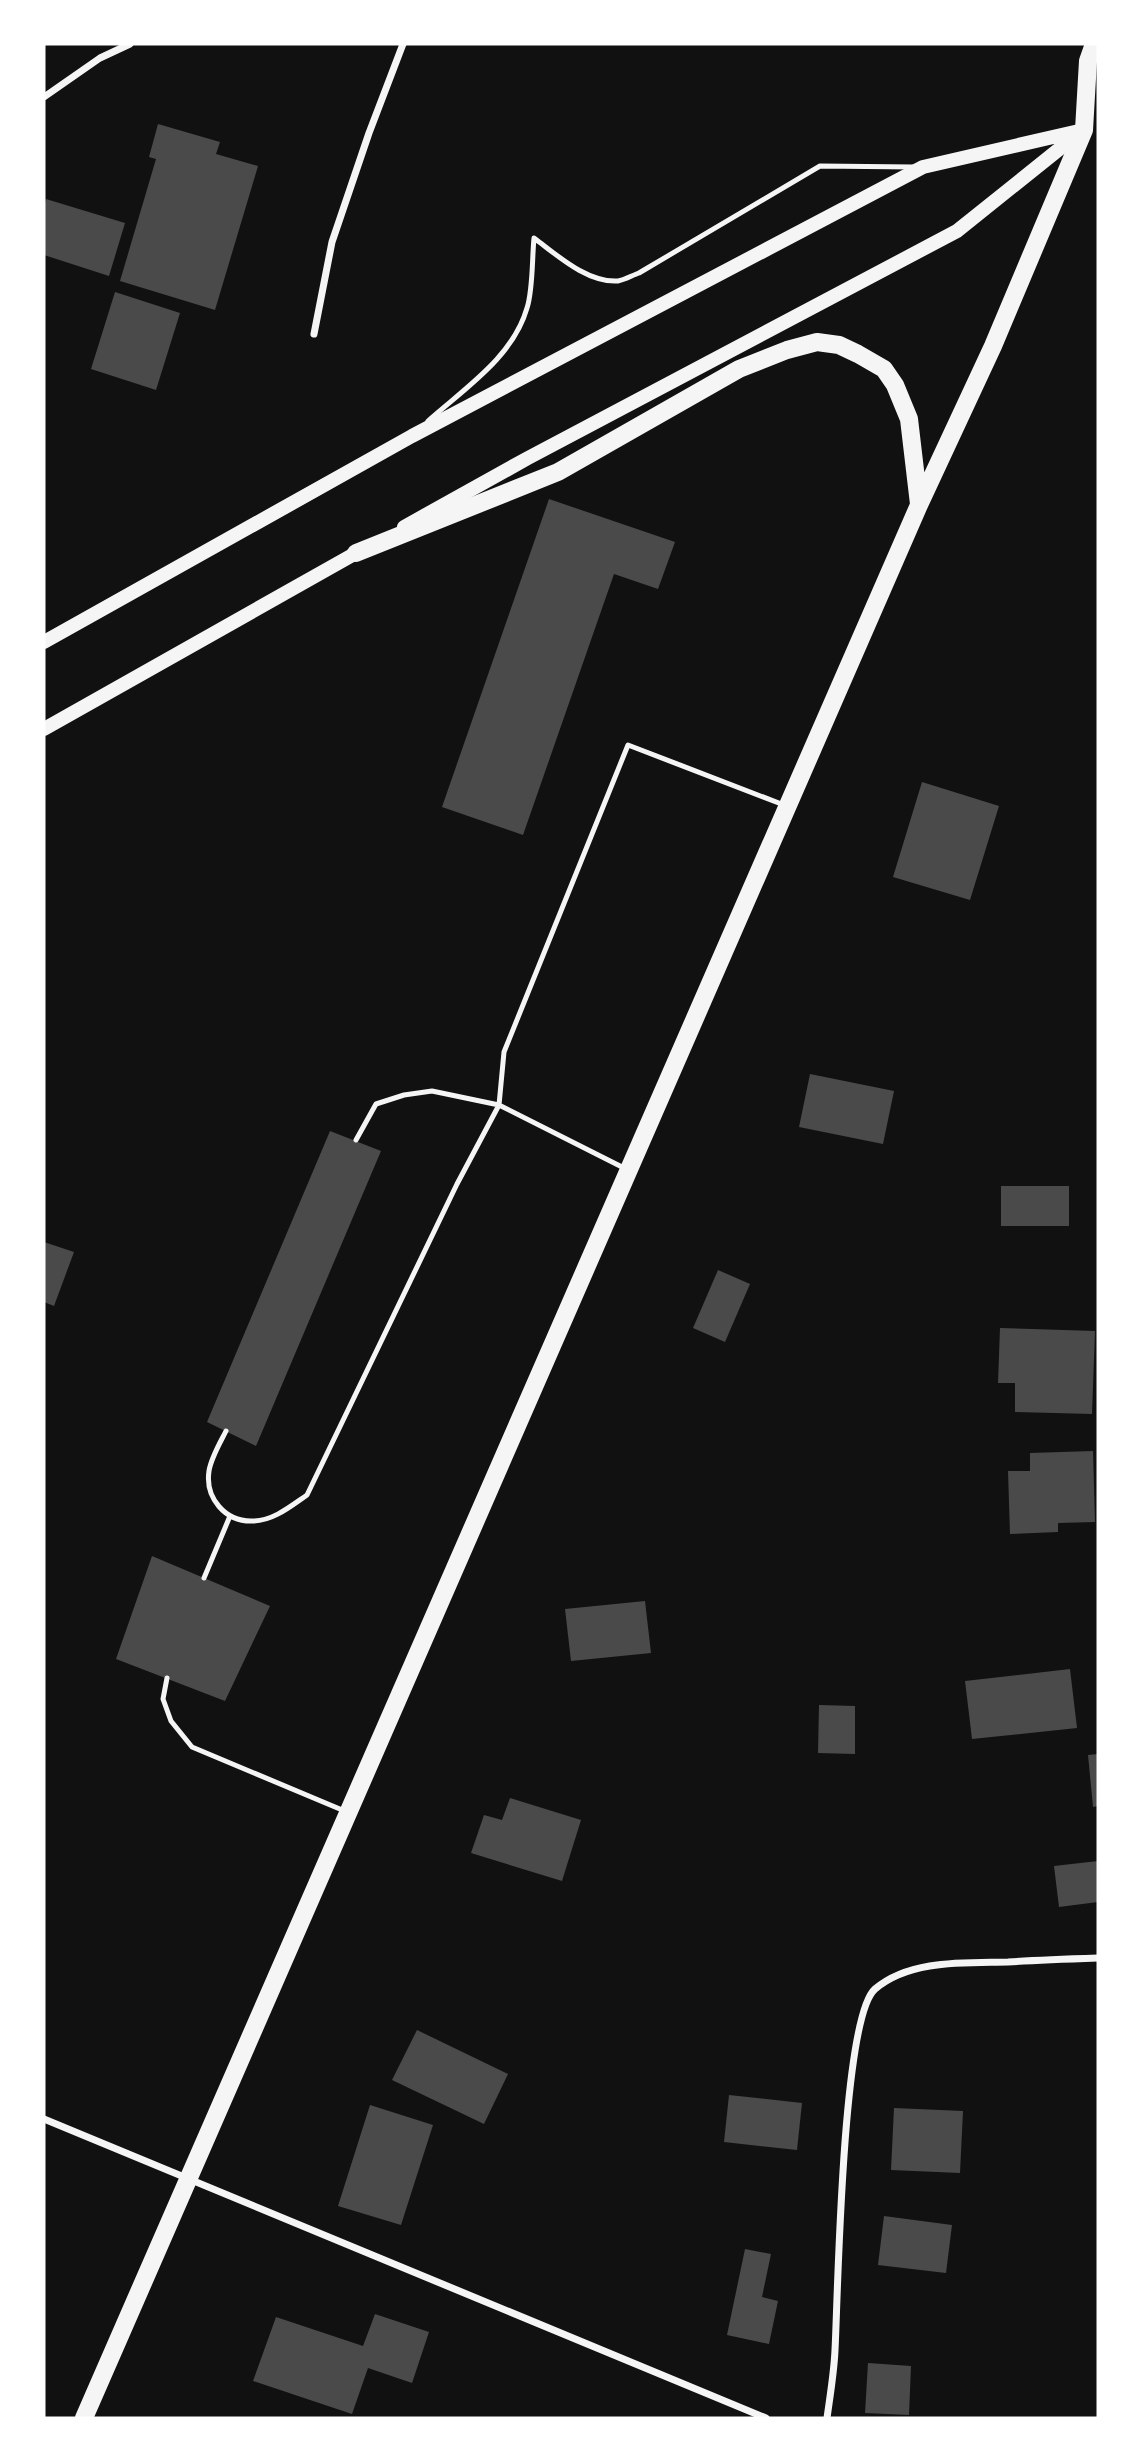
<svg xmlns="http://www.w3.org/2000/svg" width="1142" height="2462" font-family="Quicksand,sans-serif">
	<rect width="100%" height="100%" fill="#111"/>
	<path fill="#4a4a4a" d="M 158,124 L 220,142 L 216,154 L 258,166 L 215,310 L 120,281 L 156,159 L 149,157 Z
		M 46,199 L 125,223 L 109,276 L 44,255 L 44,206 Z
		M 115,292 L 180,313 L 156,390 L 91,369 Z
		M 549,499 L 675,542 L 658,589 L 614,574 L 523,835 L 442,807 Z
		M 922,782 L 999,806 L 970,900 L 893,877 Z
		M 810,1074 L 894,1091 L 883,1144 L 799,1127 Z
		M 330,1131 L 381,1151 L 256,1446 L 207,1422 Z
		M 1001,1186 L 1069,1186 L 1069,1226 L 1001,1226 Z
		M 44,1242 L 74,1252 L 54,1306 L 44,1302 Z
		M 718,1270 L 750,1284 L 725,1342 L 693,1328 Z
		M 1000,1328 L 1095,1331 L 1092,1414 L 1015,1412 L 1015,1383 L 998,1383 Z
		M 1093,1451 L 1095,1522 L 1058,1523 L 1058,1532 L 1010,1534 L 1008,1471 L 1030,1471 L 1030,1453 Z
		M 152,1556 L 270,1606 L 225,1701 L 116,1659 Z
		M 645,1601 L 651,1653 L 571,1661 L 565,1609 Z
		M 1070,1669 L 1077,1728 L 972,1739 L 965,1681 Z
		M 819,1705 L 855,1706 L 855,1754 L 818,1753 Z
		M 1098,1754 L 1098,1806 L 1093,1807 L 1088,1755 Z
		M 510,1798 L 581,1820 L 562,1881 L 471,1853 L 484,1815 L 502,1820 Z
		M 1098,1861 L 1098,1902 L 1059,1907 L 1054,1866 Z
		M 417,2030 L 508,2074 L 484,2124 L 392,2080 Z
		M 729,2095 L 802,2103 L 797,2150 L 724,2142 Z
		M 370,2105 L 433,2125 L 401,2225 L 338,2206 Z
		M 894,2108 L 963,2111 L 960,2173 L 891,2170 Z
		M 884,2216 L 952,2225 L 946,2273 L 878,2265 Z
		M 745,2249 L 771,2254 L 762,2297 L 778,2301 L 769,2344 L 727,2335 Z
		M 375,2314 L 429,2332 L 412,2383 L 368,2368 L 352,2414 L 253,2381 L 276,2317 L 363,2346 Z
		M 868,2363 L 911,2366 L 909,2415 L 865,2413 Z"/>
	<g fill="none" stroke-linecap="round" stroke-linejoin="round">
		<path stroke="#f5f5f5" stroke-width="5" d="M 428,421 C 465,388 513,357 527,308 C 533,290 532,258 534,238 C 557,255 587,283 618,281 C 624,280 633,275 639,273 L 820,166 L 913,167
			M 626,1169 L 499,1105 L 504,1052 L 628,745 L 784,805
			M 226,1431 C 220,1443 211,1458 209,1471 C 205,1498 225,1522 253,1521 C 273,1521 291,1506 307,1495 L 457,1184 L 499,1105 L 432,1091 L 404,1095 L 376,1104 L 356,1140
			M 204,1578 L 230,1516
			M 167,1678 L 163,1699 L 171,1721 L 192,1747 L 347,1812"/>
		<path stroke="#f5f5f5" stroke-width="7" d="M 44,97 L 100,58 L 130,44
			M 314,334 L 332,242 L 369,133 L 403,44
			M 44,2119 L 766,2418
			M 827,2418 C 830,2396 834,2373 835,2350 C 838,2293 842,2018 875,1989 C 910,1959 966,1963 1008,1962 C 1038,1960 1068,1959 1098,1958"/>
		<path stroke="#f5f5f5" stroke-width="14" d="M 404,527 L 528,458 L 957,231 L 1083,130
			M 44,642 L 412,436 L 923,167 L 1079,131
			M 44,729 L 365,548"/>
		<path stroke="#f5f5f5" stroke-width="18" d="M 356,553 L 558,472 L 739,369 L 787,350 L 817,342 L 839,345 L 858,354 L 884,369 L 895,385 L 909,419 L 919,504
			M 84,2418 L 919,505 L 993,346 L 1084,130 L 1088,61 L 1094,44"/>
	</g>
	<rect width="1142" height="2462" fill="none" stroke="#ffffff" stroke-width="91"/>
</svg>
